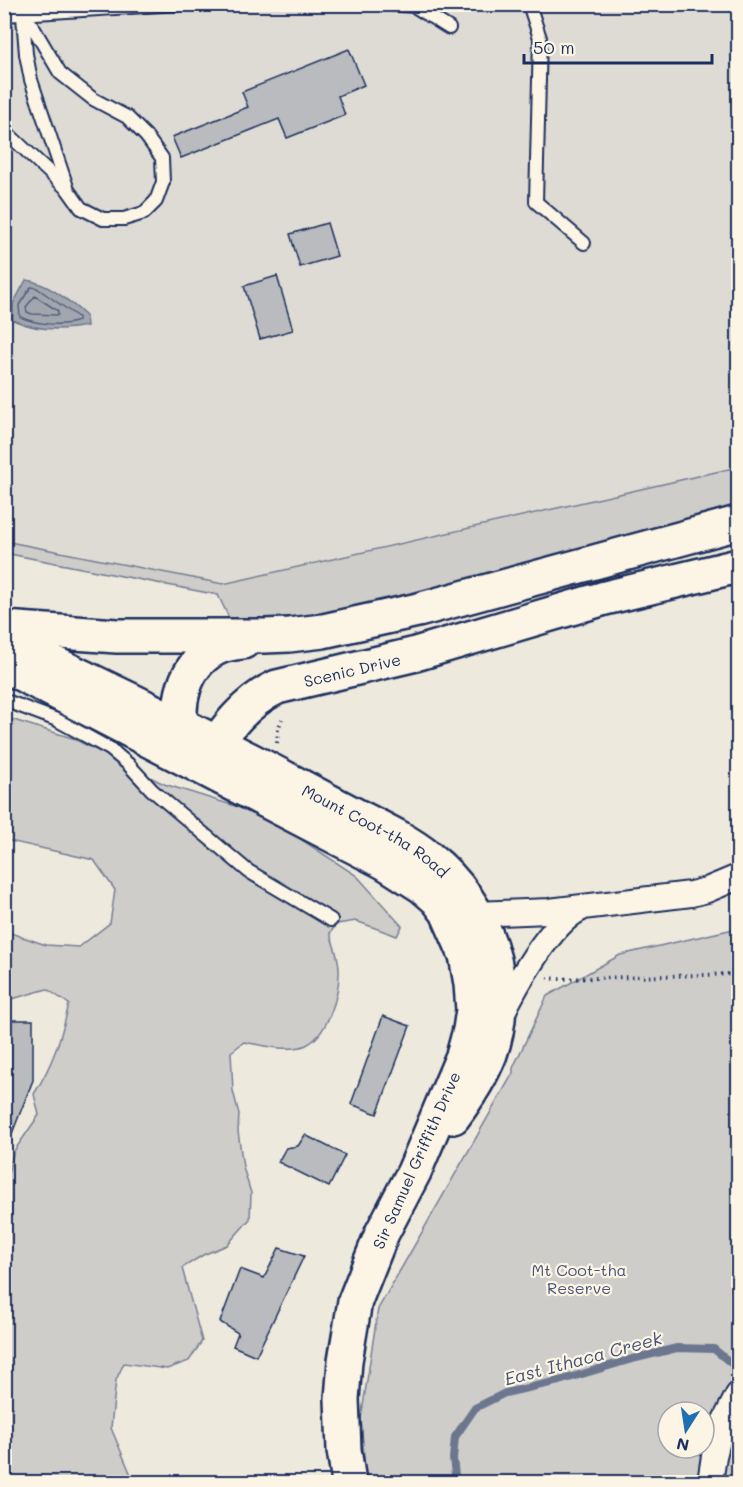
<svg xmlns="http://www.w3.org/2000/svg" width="743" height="1487" font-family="Mali,sans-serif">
	<rect width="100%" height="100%" fill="#eee9dd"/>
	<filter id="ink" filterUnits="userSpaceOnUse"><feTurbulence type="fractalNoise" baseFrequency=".0167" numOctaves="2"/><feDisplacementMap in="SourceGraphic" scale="12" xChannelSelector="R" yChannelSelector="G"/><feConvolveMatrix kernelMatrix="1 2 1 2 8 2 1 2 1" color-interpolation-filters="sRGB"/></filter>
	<g filter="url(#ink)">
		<path fill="#dedbd4" d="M 4,5 L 738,5 L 738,467 L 223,584 L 5,541 Z"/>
		<path fill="#cfcdca" stroke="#757e94" stroke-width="1.5" fill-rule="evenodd" d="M 738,467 L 738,504 L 396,598 L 313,617 L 231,622 L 218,595 L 5,553 L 4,541 L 223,584 Z
			M 4,717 L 72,738 L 164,784 L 264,815 L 357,876 L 402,926 L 397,936 L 356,921 L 337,924 L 330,933 C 333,944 339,957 339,969 C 340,992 328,1037 304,1046 C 287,1052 261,1045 244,1042 L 231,1052 L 233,1091 L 239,1114 L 238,1131 L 243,1167 L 251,1193 L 250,1219 L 227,1245 L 203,1255 L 182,1268 L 202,1341 L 189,1361 L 167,1369 L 124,1363 L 116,1380 L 111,1428 L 134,1482 L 5,1482 L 5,1185 L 14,1151 L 39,1115 L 34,1094 C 53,1064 61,1038 69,1004 L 47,989 L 5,1001 L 5,931 L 46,945 L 79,947 L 110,923 L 115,890 L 94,860 L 5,840 Z
			M 738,928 L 738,1482 L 366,1482 L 361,1419 L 378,1309 L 513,1073 L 513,1068 L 547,996 L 620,955 ZM 668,1412 L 704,1412 L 704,1448 L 668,1448 Z"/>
		<path fill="#a2a7af" stroke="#6c778f" stroke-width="1.5" d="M 26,280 C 48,283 70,301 86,316 L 87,326 C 61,331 37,331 13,320 L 13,304 Z"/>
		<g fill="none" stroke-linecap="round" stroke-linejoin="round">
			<path stroke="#515f7e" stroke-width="1.5" d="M 31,287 L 37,288 L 78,317 L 78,321 C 61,327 36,324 20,317 L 19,305 Z
				M 35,296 L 58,311 L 58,315 L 32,314 L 27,312 L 26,307 Z"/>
			<path stroke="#6c778f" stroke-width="8" d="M 456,1482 L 453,1459 L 455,1437 L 475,1408 L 505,1393 L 559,1381 L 632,1359 L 677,1348 L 714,1349 L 738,1369"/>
		</g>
		<path fill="#babbbe" stroke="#1b2f5e" stroke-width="1.5" d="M 349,49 L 364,85 L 338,96 L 345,115 L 287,138 L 279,119 L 181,158 L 172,137 L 248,107 L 242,92 Z
			M 327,223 L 337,256 L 300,267 L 290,234 Z
			M 277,276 L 293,330 L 260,339 L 244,286 Z
			M 383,1016 L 410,1026 L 377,1114 L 351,1104 Z
			M 4,1020 L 33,1020 L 33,1080 L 6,1149 L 4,1149 Z
			M 305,1135 L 345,1155 L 329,1187 L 278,1162 L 286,1148 L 298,1146 Z
			M 279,1248 L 304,1256 L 256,1356 L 233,1346 L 238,1333 L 220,1322 L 240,1269 L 264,1278 Z"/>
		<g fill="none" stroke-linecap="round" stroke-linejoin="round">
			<g stroke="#1b2f5e" stroke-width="16">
				<path id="lane" d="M 22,4 L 26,54 L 31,80 L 68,190 L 81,208 L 103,219 L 124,219 L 144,213 L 156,201 L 163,182 L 162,158 L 146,136 L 127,117 L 93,99 L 60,73 L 24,12
					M 389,4 L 414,6 L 449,28
					M 529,4 L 540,38 L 536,202 L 584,243
					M 4,15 L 178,4
					M 4,130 L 65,187
					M 4,700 L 57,720 L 110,749 L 128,764 L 152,790 L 248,871 L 331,920"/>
			</g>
			<g stroke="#1b2f5e" stroke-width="28">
				<path id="street" d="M 476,914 L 549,911 L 691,894 L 707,890 L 738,877
					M 500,1018 C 514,988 551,921 582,908
					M 710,1482 L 714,1456 L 721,1428 L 738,1395"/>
			</g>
			<g stroke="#1b2f5e" stroke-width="38">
				<g id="secondary">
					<path d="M 4,628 L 117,636 L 264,636 L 289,635 L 323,631 L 418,610 L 738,523"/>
					<path id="s1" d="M 4,640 C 91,680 177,722 262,766 C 294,783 327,800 359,817 C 383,829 408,841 429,858 C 486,903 515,984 490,1054 C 481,1077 468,1097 453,1117"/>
					<path d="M 4,665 L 386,863 L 422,886 L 437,899 L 447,912 L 466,955 L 471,984 L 473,1010 L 470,1030 L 463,1056 L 414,1172 L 382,1233 L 355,1301 L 345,1361 L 342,1399 L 344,1450 L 349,1482"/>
					<path d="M 186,741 C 172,708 184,662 219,647 C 226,644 235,643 243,642"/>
					<path id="s2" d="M 203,761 C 224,732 243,703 277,687 L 412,655 L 605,598 L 738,566"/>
				</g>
			</g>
			<path stroke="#1b2f5e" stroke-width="4" stroke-dasharray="1.5 4.5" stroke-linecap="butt" d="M 277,743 L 278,729 L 282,719
				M 547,978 L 560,979 L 738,974"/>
			<use href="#lane" stroke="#fcf5e5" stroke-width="12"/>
			<use href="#street" stroke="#fcf5e5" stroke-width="24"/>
			<use href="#secondary" stroke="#fcf5e5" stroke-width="33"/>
		</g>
	</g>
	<g text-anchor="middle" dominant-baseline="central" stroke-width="4.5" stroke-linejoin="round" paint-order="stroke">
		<g font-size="16" fill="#1b2f5e" stroke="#fcf5e5">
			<text stroke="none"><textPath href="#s2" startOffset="183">Scenic Drive</textPath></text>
			<text stroke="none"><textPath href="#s1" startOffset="418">Mount Coot-tha Road</textPath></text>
			<text transform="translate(416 1160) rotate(-66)">Sir Samuel Griffith Drive</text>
		</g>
		<g font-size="16" fill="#485679" stroke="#fcf5e5">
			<text x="579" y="1269">Mt Coot-tha<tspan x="579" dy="18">Reserve</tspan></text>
		</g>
		<g font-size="18" font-style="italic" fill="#445376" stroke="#fcf5e5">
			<text transform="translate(583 1358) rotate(-15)">East Ithaca Creek</text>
		</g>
	</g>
	<rect width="743" height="1487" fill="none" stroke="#fcf5e5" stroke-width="24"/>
	<rect x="12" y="12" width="719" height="1463" fill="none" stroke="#1b2f5e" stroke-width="2" filter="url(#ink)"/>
	<g transform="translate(686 1430) rotate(192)"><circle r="28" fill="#fcf5e5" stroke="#a2a6af" stroke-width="1.5"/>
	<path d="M0-4.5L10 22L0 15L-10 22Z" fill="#1f6fb2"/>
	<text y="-9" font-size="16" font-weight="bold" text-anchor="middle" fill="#1b2f5e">N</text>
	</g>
	<path d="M524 54v9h188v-9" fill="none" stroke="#1b2f5e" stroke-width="3"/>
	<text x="533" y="54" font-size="18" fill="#1b2f5e" stroke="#fcf5e5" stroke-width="4.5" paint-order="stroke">50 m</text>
</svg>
